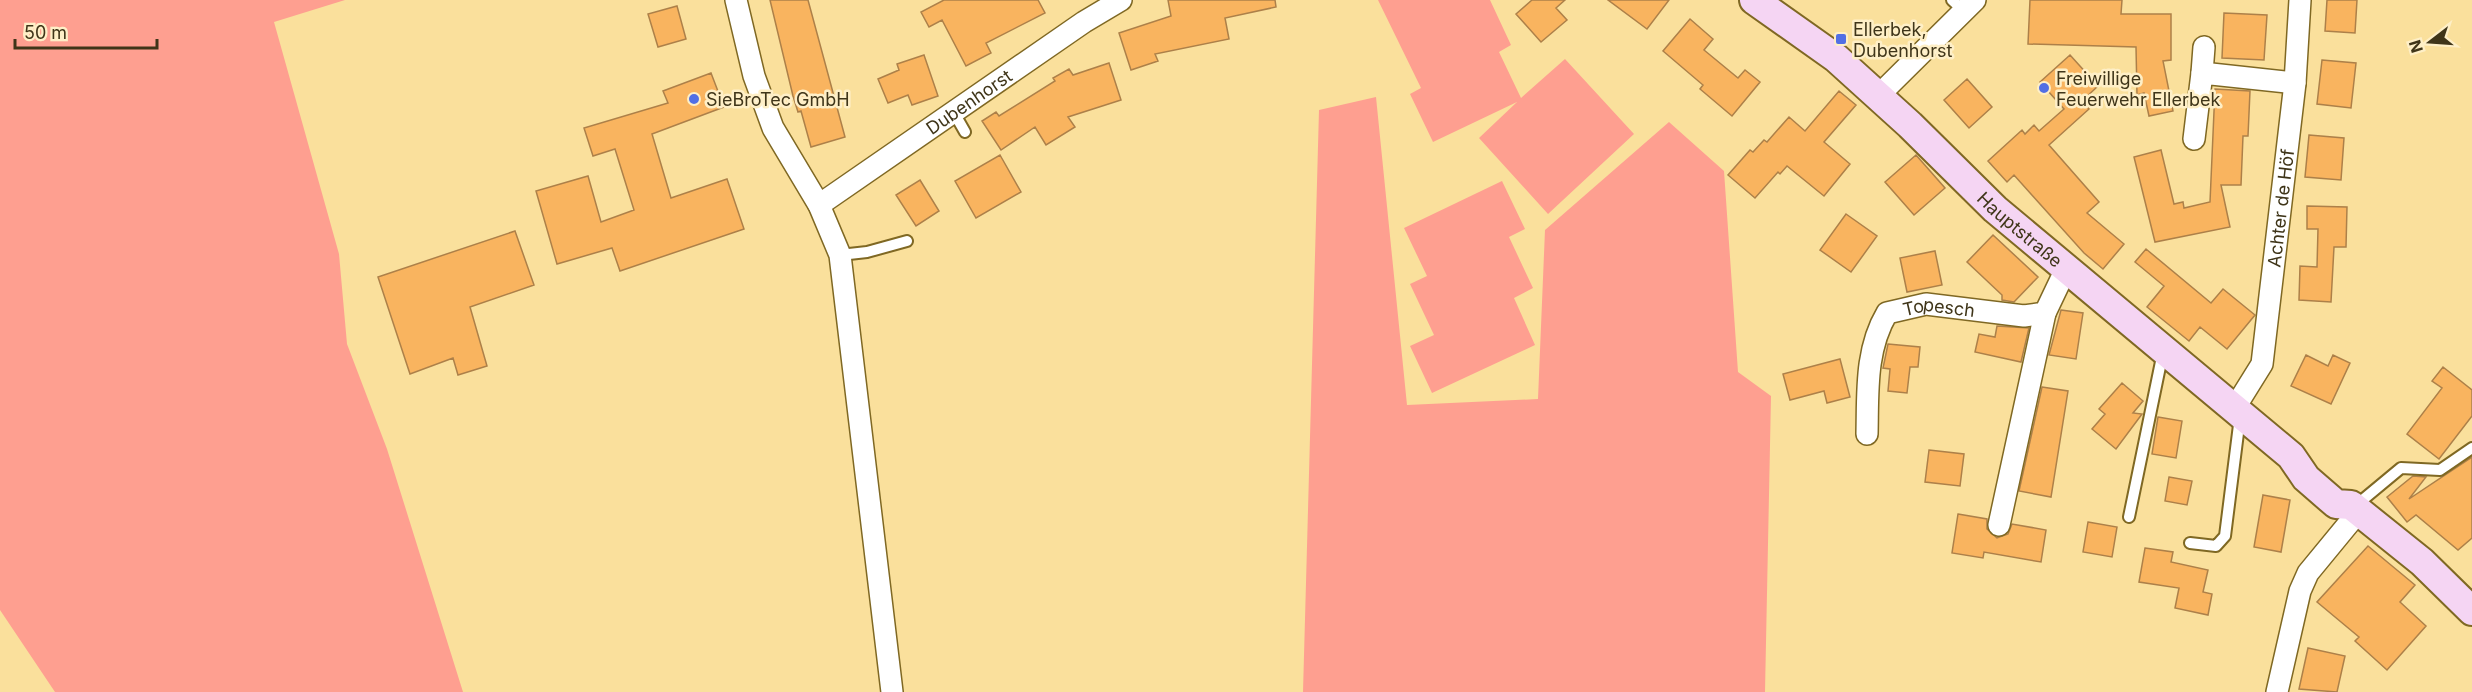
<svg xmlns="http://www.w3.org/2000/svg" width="2472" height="692" font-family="Inter,sans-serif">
	<rect width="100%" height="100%" fill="#fae09c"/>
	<path fill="#fe9f90" d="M 0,0 L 345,0 L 274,22 L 339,254 L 347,344 L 387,449 L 463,692 L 55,692 L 0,610 Z
		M 1378,0 L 1490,0 L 1511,45 L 1499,52 L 1521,98 L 1565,59 L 1634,134 L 1548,214 L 1479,138 L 1517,102 L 1433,142 L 1410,94 L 1421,88 Z
		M 1376,97 L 1407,405 L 1538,399 L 1545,230 L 1669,122 L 1724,171 L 1738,372 L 1771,396 L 1765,692 L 1303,692 L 1319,110 Z
		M 1502,181 L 1525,229 L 1509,237 L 1533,288 L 1514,298 L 1535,345 L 1432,393 L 1410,346 L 1434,335 L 1410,284 L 1427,276 L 1404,228 Z"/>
	<path fill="#f9b45f" stroke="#ad8049" stroke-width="1.5" d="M 770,0 L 808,0 L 845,137 L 811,147 L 801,111 L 798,112 L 793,96 Z
		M 944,0 L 1038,0 L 1045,13 L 986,43 L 991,53 L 966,66 L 942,20 L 929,27 L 921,12 Z
		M 1168,0 L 1275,0 L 1276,7 L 1225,18 L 1229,39 L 1155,54 L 1158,61 L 1131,70 L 1119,33 L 1171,16 Z
		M 1532,0 L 1565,0 L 1556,8 L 1567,20 L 1541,42 L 1516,14 Z
		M 1608,0 L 1669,0 L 1647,29 Z
		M 2030,0 L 2122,0 L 2121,14 L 2171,14 L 2171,60 L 2163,61 L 2173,111 L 2149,116 L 2144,93 L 2137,95 L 2136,47 L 2028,44 Z
		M 2327,0 L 2357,0 L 2355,33 L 2325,31 Z
		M 677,6 L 686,39 L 658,47 L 648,14 Z
		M 2224,13 L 2267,15 L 2264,60 L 2222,58 Z
		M 1690,19 L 1713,39 L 1704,50 L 1738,78 L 1745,70 L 1760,82 L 1732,116 L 1700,89 L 1703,85 L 1663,51 Z
		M 924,55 L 938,96 L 912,105 L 908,95 L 888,103 L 878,79 L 899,70 L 897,64 Z
		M 2070,55 L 2098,86 L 2082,101 L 2089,109 L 2049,145 L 2099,202 L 2087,213 L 2124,244 L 2103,269 L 2084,253 L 2014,175 L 2007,182 L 1988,161 L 2022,130 L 2025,134 L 2034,125 L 2039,131 L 2064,109 L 2040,82 Z
		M 2322,60 L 2356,63 L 2351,108 L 2317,104 Z
		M 1109,63 L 1121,100 L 1068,117 L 1075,127 L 1046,145 L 1035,127 L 1001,150 L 982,121 L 996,112 L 999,116 L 1055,81 L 1053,78 L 1069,69 L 1073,75 Z
		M 711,73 L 724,107 L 652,134 L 671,198 L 727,179 L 744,229 L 620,271 L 612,248 L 557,264 L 536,191 L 588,176 L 601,222 L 634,210 L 615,149 L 593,156 L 584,128 L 668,103 L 663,91 Z
		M 1967,79 L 1992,107 L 1969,128 L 1944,100 Z
		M 2215,89 L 2250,91 L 2248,136 L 2243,136 L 2241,185 L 2221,185 L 2230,227 L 2155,242 L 2134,157 L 2161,150 L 2174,204 L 2183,202 L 2184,208 L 2210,202 Z
		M 1839,91 L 1856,105 L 1824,142 L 1850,164 L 1824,196 L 1787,166 L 1780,174 L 1778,172 L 1755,198 L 1728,175 L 1750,150 L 1753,152 L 1764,140 L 1767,142 L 1789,117 L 1805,131 Z
		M 2309,135 L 2344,138 L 2341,180 L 2305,177 Z
		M 1000,155 L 1021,192 L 976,218 L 955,181 Z
		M 1916,155 L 1945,188 L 1914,215 L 1885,182 Z
		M 920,180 L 939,211 L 916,226 L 896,195 Z
		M 2307,206 L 2347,207 L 2346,247 L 2334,247 L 2331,302 L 2299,300 L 2300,266 L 2317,267 L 2318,229 L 2307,229 Z
		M 1846,214 L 1877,236 L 1851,272 L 1820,250 Z
		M 515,231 L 534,285 L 470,307 L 487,366 L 458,375 L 453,358 L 410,374 L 378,277 Z
		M 1993,235 L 2038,277 L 2014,302 L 2002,300 L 2002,295 L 1967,262 Z
		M 2146,249 L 2211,303 L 2223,289 L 2255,315 L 2227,349 L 2200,327 L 2189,341 L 2147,307 L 2164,286 L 2135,262 Z
		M 1935,251 L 1942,285 L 1907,292 L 1900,258 Z
		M 2061,310 L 2083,313 L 2076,359 L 2049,355 Z
		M 1997,326 L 2029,328 L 2021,362 L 1975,352 L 1979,334 L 1995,337 Z
		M 1888,344 L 1920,347 L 1918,367 L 1910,367 L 1907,393 L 1888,391 L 1890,369 L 1883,368 Z
		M 2306,355 L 2328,366 L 2333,355 L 2350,363 L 2331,404 L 2291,386 Z
		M 1840,359 L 1850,397 L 1827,403 L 1824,391 L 1790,400 L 1783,374 Z
		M 2443,367 L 2472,390 L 2472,416 L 2439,459 L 2407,434 L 2442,388 L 2432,381 Z
		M 2122,383 L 2143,401 L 2133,413 L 2142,414 L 2116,449 L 2092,429 L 2105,414 L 2099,409 Z
		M 2042,387 L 2068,391 L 2051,497 L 2019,491 Z
		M 2158,417 L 2182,421 L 2176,458 L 2152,454 Z
		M 1929,450 L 1964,454 L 1960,486 L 1925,482 Z
		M 2472,457 L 2472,538 L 2458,550 L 2416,515 L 2407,522 L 2387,497 L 2413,476 L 2426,477 L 2409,499 Z
		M 2169,477 L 2192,481 L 2187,505 L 2165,501 Z
		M 2263,495 L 2290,500 L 2281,552 L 2254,547 Z
		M 1958,514 L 1987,519 L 1987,529 L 1997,538 L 2008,534 L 2012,524 L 2046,530 L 2041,562 L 1984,552 L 1983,558 L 1952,553 Z
		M 2088,522 L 2117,527 L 2112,557 L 2083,552 Z
		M 2368,546 L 2415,585 L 2400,602 L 2426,626 L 2387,670 L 2355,641 L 2359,637 L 2317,602 Z
		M 2145,548 L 2173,552 L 2171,562 L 2208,570 L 2203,592 L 2212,594 L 2208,615 L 2175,608 L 2179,588 L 2139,582 Z
		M 2308,648 L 2345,656 L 2337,692 L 2299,689 Z"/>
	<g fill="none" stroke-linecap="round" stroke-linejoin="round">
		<g stroke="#7f6823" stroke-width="14">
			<path id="lane" d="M 1952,0 L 1964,11
				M 953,111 L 965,132
				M 840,255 L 867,252 L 907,241
				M 2354,507 L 2401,468 L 2440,470 L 2472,448
				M 2129,517 L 2163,352
				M 2190,543 L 2216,546 L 2225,536 L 2240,417"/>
		</g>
		<g stroke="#7f6823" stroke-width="24">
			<g id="street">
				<path d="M 736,0 L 754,76 L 773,128 L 819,205 L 840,255 L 892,692"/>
				<path d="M 2202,73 L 2204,47"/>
				<path d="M 1878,96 L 1975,0"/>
				<path d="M 2194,139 L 2202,73 L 2295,83"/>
				<path id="s1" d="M 819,205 L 1084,22 L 1121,0"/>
				<path id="s2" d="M 2234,409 L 2262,364 L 2295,83 L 2300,0"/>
				<path id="s3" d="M 1867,434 C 1868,393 1865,350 1887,313 L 1926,304 L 2024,316 L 2045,313 L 2065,271"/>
				<path d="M 1999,525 L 2045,313"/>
				<path d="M 2277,692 L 2300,591 L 2308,573 L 2359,511"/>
			</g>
		</g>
		<g stroke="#7f6823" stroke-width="32">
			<g id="secondary">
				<path id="s4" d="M 1754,0 L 1836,58 L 1910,125 L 1995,209 L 2291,456 L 2306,478 L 2336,504 L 2351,505 L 2422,562 L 2472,611"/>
			</g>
		</g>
		<use href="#lane" stroke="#fff" stroke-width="10"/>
		<use href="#street" stroke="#fff" stroke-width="21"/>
		<use href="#secondary" stroke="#f5d5f3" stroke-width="28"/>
	</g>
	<g fill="#526fe4" stroke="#feefc7" stroke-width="2">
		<rect x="1835" y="33" width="12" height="12" rx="3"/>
		<circle cx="2044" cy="88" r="6"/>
		<circle cx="694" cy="99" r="6"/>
	</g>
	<g text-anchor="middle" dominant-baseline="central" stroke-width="5" stroke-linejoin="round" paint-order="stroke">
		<g font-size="18" fill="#3f3519" stroke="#feefc7" text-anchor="start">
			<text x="1853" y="29">Ellerbek,<tspan x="1853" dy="21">Dubenhorst</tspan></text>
			<text x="2056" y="78">Freiwillige<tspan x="2056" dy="21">Feuerwehr Ellerbek</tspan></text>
			<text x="706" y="99">SieBroTec GmbH</text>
		</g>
		<g font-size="18" fill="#3f3519" stroke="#feefc7">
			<text stroke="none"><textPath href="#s1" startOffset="182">Dubenhorst</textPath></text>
			<text stroke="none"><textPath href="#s2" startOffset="210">Achter de Höf</textPath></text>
			<text stroke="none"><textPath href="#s4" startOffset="352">Hauptstraße</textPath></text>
			<text stroke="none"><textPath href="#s3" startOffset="177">Topesch</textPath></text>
		</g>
	</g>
	<g transform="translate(2430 42) rotate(253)" stroke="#feefc7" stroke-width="4.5" paint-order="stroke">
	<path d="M0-4.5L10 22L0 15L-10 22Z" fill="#3f3519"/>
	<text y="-9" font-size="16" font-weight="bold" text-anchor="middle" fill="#3f3519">N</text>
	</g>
	<path d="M15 39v9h142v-9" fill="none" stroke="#3f3519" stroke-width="3"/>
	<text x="24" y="39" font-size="18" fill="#3f3519" stroke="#feefc7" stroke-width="4.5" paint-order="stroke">50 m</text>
</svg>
